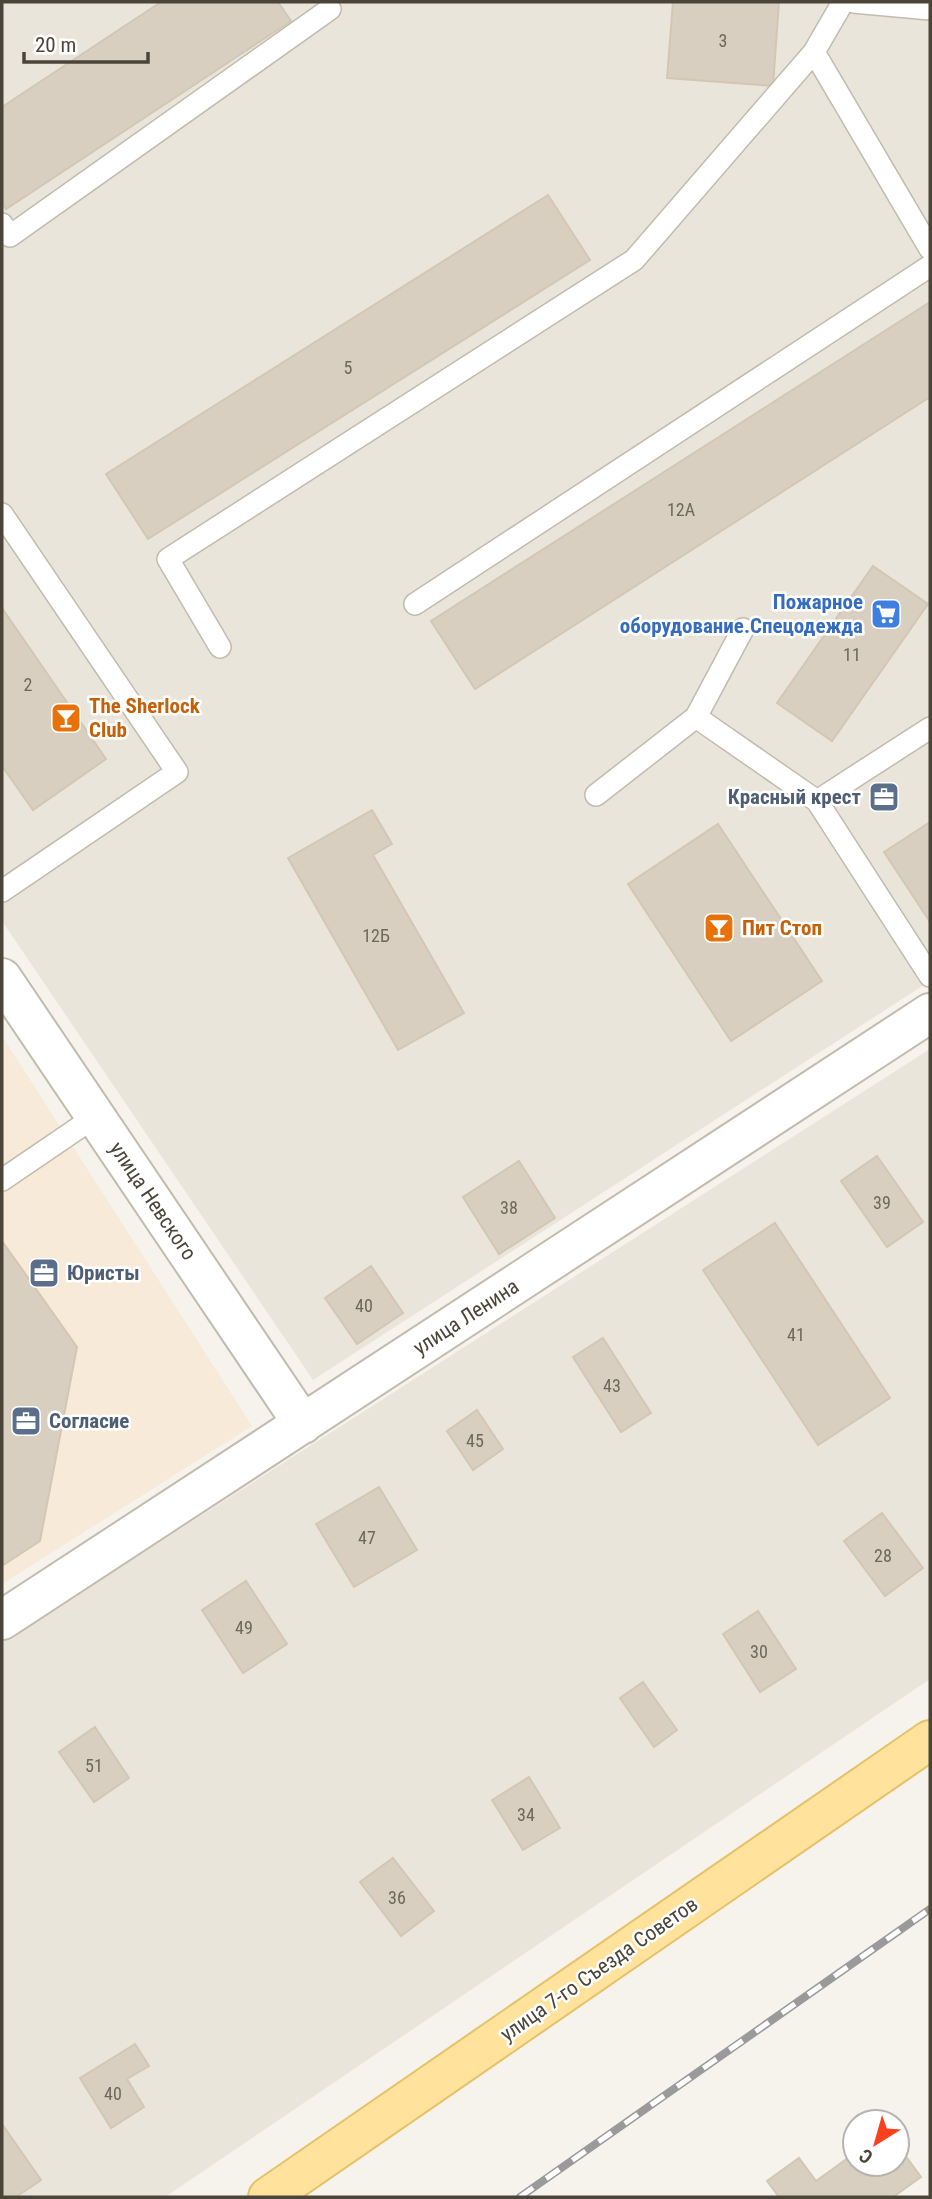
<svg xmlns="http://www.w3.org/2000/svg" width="932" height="2199" font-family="'Roboto Condensed',sans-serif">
	<rect width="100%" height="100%" fill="#f6f3ec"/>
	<path fill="#eae5da" d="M 2,2 L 930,2 L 930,981 L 313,1380 L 2,921 Z
		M 930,1049 L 930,1679 L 165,2197 L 2,2197 L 2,1643 Z"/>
	<path fill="#f7ead8" d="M 2,1036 L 252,1426 L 2,1584 Z"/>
	<path fill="#d8cfc1" stroke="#d3c7b4" stroke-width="2" d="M 161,2 L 278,2 L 291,21 L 6,209 L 2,203 L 2,107 Z
		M 673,2 L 779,2 L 773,86 L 667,78 Z
		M 548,195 L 590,260 L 148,539 L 106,474 Z
		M 930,302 L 930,397 L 475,689 L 431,621 Z
		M 873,566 L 928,604 L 832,741 L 777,703 Z
		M 2,608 L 106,759 L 33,810 L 2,766 Z
		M 372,810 L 392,844 L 373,855 L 464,1013 L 398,1050 L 288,858 Z
		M 930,822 L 930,922 L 884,852 Z
		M 718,824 L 822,981 L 731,1041 L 628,884 Z
		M 877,1156 L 923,1222 L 887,1247 L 841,1181 Z
		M 519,1161 L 555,1218 L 499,1254 L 463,1197 Z
		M 775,1223 L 890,1398 L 818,1445 L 703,1270 Z
		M 2,1241 L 77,1347 L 40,1541 L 2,1566 Z
		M 371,1266 L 403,1313 L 357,1344 L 325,1298 Z
		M 603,1338 L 651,1413 L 621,1432 L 573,1357 Z
		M 477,1410 L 503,1449 L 473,1470 L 447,1431 Z
		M 379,1487 L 417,1550 L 354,1587 L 316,1524 Z
		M 882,1513 L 923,1568 L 885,1596 L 844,1541 Z
		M 246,1581 L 287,1644 L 243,1673 L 202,1610 Z
		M 758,1611 L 796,1669 L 760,1692 L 723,1634 Z
		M 643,1682 L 677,1730 L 654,1747 L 620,1698 Z
		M 95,1727 L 129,1778 L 94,1802 L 59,1752 Z
		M 529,1777 L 560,1828 L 523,1850 L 492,1800 Z
		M 393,1858 L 434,1911 L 401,1936 L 360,1882 Z
		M 135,2044 L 149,2066 L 127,2079 L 144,2107 L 111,2128 L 80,2078 Z
		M 2,2124 L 41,2180 L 16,2197 L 2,2197 Z
		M 897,2144 L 921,2177 L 893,2197 L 779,2197 L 767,2181 L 799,2158 L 816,2181 L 855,2153 L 855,2164 L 897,2164 Z"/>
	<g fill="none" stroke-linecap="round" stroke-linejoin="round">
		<g stroke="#c2bbae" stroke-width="24">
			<path id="service" d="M 853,2 L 930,9
				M 814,52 L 843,2
				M 2,224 L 10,236 L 330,9
				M 2,514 L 177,772 L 2,891
				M 415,604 L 930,266
				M 220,647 L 168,559 L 634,260 L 814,52 L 930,249
				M 696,717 L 817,801
				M 930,728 L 817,801 L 930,976
				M 596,795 L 696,717 L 743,629
				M 2,1180 L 96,1116"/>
		</g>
		<g stroke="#c2bbae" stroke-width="42">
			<path id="tertiary" d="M 2,978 L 303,1424
				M 2,1620 L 930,1013"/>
		</g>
		<g stroke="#e6c16a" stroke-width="42">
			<path id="primary" d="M 268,2197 L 930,1740"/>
		</g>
		<use href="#service" stroke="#fff" stroke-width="21"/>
		<use href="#tertiary" stroke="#fff" stroke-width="38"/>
		<use href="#primary" stroke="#ffe39c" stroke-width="38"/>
		<g stroke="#9a9a9a" stroke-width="8">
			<path id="rail" d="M 520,2197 L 930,1909"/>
		</g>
		<use href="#rail" stroke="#fff" stroke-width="5" stroke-dasharray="16" stroke-linecap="butt"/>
	</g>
	<defs>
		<g id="supermarket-square" transform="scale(1.575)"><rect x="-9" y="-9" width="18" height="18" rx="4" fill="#3f7fe0" stroke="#fff"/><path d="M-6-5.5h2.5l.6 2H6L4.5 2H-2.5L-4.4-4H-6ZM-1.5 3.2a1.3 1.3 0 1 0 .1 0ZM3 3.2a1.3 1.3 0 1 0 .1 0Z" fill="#fff"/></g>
		<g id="bar-square" transform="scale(1.575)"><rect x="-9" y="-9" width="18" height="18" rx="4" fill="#e8710a" stroke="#fff"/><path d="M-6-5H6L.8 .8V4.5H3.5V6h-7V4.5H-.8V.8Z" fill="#fff"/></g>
		<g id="office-square" transform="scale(1.575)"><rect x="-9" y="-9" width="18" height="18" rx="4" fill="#5c6f8a" stroke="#fff"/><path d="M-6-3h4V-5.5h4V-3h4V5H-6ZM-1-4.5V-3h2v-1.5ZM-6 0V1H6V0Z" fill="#fff"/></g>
	</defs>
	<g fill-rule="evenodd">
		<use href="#supermarket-square" x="886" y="614"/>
		<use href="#bar-square" x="66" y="718"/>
		<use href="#office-square" x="884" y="797"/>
		<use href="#bar-square" x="719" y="928"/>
		<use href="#office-square" x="44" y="1273"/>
		<use href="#office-square" x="26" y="1421"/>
	</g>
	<g text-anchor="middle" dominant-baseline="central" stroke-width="5" stroke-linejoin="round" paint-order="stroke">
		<g font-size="18" fill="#6e675b">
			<text x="723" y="40">3</text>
			<text x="348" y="367">5</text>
			<text x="681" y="509">12А</text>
			<text x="852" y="654">11</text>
			<text x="28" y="684">2</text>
			<text x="376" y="935">12Б</text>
			<text x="882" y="1202">39</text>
			<text x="509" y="1207">38</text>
			<text x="364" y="1305">40</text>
			<text x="796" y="1334">41</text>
			<text x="612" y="1385">43</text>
			<text x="475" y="1440">45</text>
			<text x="367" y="1537">47</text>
			<text x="883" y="1555">28</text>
			<text x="244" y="1627">49</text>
			<text x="759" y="1651">30</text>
			<text x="94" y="1765">51</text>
			<text x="526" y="1814">34</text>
			<text x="397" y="1897">36</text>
			<text x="113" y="2093">40</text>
		</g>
		<g font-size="21" font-weight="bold" fill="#366cbe" stroke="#fff" text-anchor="end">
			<text x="863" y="602">Пожарное<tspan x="863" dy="24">оборудование.Спецодежда</tspan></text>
		</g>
		<g font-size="21" font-weight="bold" fill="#c56008" stroke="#fff" text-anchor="start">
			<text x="89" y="706">The Sherlock<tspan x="89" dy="24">Club</tspan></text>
			<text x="742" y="928">Пит Стоп</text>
		</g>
		<g font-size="21" font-weight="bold" fill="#4e5e75" stroke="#fff" text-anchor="start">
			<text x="861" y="797" text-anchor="end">Красный крест</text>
			<text x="67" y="1273">Юристы</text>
			<text x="49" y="1421">Согласие</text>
		</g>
		<g font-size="21" fill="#4b4439" stroke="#fff">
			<text transform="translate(153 1201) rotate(56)">улица Невского</text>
			<text transform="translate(466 1317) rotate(-33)">улица Ленина</text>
			<text transform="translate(599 1969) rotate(-35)">улица 7-го Съезда Советов</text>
		</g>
	</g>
	<rect width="932" height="2199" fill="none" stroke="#4b4439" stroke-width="7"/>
	<g transform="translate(876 2143) rotate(217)"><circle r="33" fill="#ffffff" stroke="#b7b4b0" stroke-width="2"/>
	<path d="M0-5L12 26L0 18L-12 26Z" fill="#fc3f1d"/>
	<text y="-10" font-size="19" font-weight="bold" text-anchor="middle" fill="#4b4439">С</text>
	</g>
	<path d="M24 52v10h124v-10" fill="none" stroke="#4b4439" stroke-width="3.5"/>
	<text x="35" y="52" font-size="21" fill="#4b4439" stroke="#ffffff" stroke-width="5" paint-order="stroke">20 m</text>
</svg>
